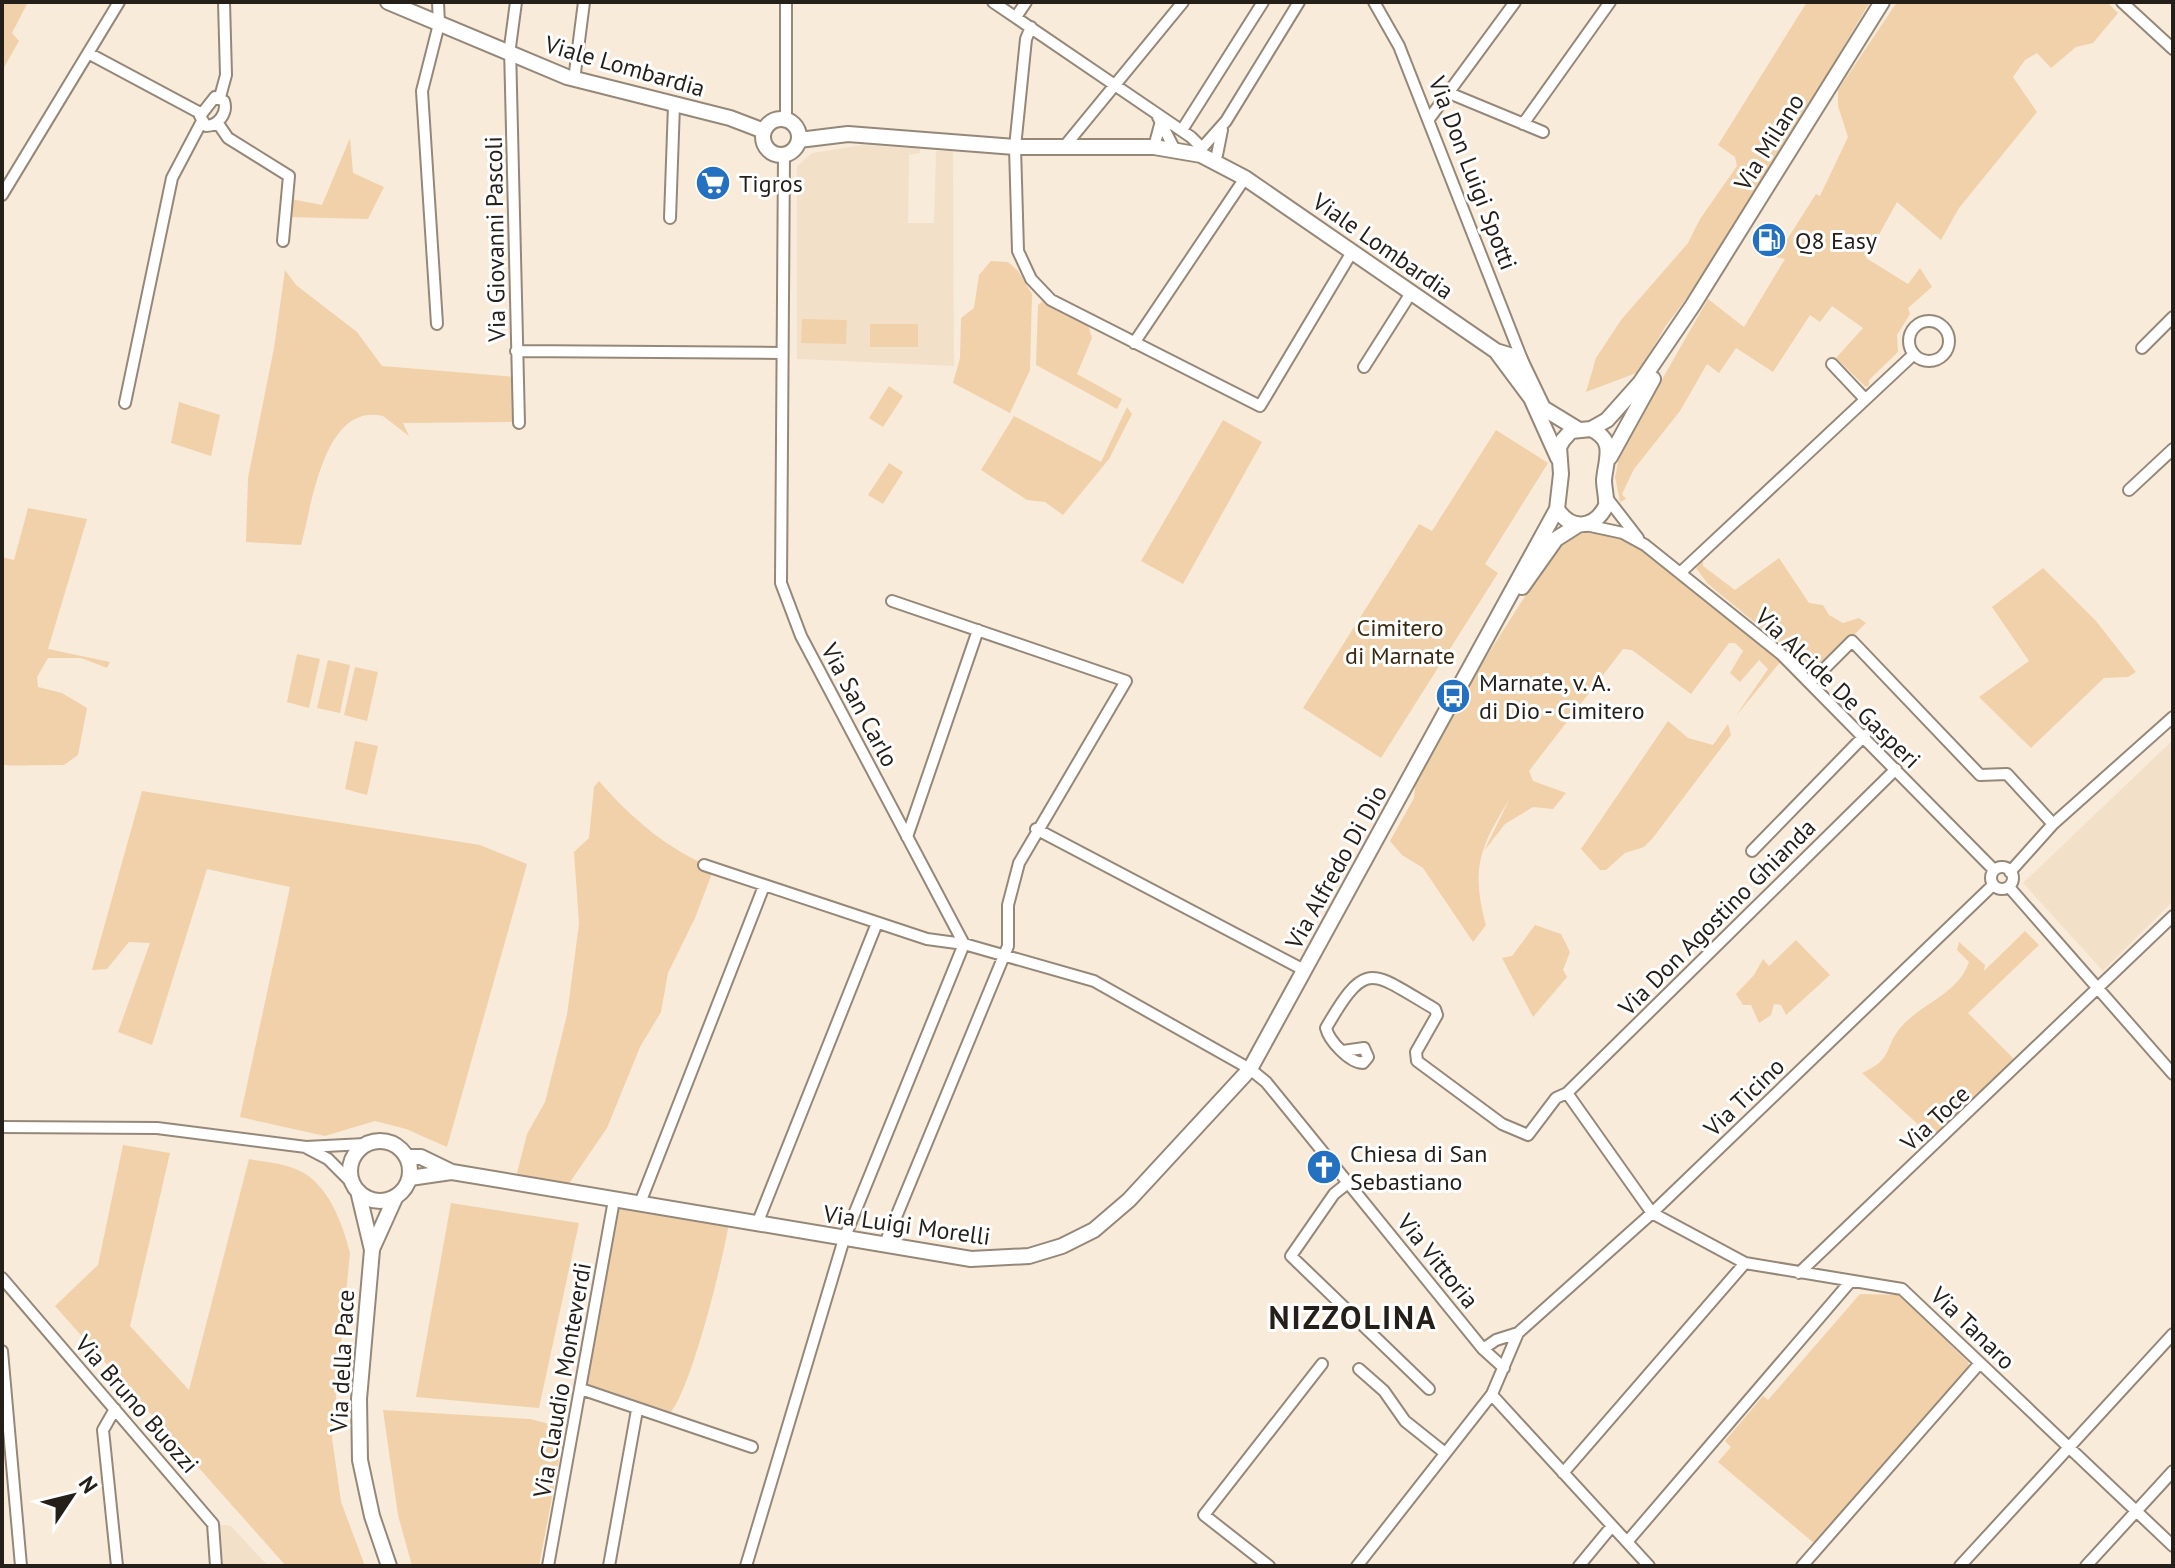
<svg xmlns="http://www.w3.org/2000/svg" width="2175" height="1568" font-family="'PT Sans',sans-serif">
	<rect width="100%" height="100%" fill="#f8ebda"/>
	<path fill="#f3e0c9" d="M 862,145 L 920,149 L 920,153 L 909,155 L 908,223 L 934,223 L 936,151 L 953,151 L 954,366 L 797,359 L 797,166 L 812,153 Z
		M 2173,740 L 2173,901 L 2103,971 L 2023,883 Z
		M 215,1524 L 231,1526 L 268,1566 L 219,1566 Z"/>
	<path fill="#f1d1a9" d="M 2,2 L 28,2 L 12,33 L 19,41 L 2,71 Z
		M 1807,2 L 1870,2 L 1751,202 L 1700,280 L 1665,327 L 1639,372 L 1586,392 L 1596,358 L 1621,320 L 1688,243 L 1700,219 L 1737,166 L 1735,157 L 1718,145 Z
		M 1897,2 L 2107,2 L 2118,13 L 2093,43 L 2076,47 L 2051,68 L 2037,53 L 2025,60 L 2013,77 L 2037,112 L 1959,208 L 1941,240 L 1897,202 L 1866,258 L 1908,284 L 1920,268 L 1932,287 L 1908,308 L 1910,314 L 1897,335 L 1898,352 L 1869,380 L 1869,385 L 1866,387 L 1836,358 L 1863,328 L 1832,306 L 1820,322 L 1810,315 L 1773,372 L 1736,348 L 1719,373 L 1707,364 L 1680,411 L 1634,469 L 1622,494 L 1626,499 L 1620,502 L 1615,477 L 1620,453 L 1708,299 L 1744,327 L 1785,259 L 1776,257 L 1816,194 L 1820,196 L 1848,137 L 1838,106 L 1838,90 Z
		M 350,138 L 353,173 L 384,187 L 368,219 L 287,217 L 291,199 L 322,205 Z
		M 991,261 L 1008,262 L 1018,271 L 1032,294 L 1030,370 L 1010,413 L 953,383 L 960,358 L 961,318 L 974,308 L 979,275 Z
		M 285,270 L 296,285 L 357,332 L 382,366 L 515,377 L 517,422 L 403,423 L 409,436 L 383,416 C 323,402 312,507 301,545 L 246,542 L 248,478 L 274,348 Z
		M 1043,301 L 1088,324 L 1092,338 L 1077,374 L 1122,399 L 1117,409 L 1036,365 L 1038,305 Z
		M 802,319 L 847,320 L 846,344 L 801,343 Z
		M 870,324 L 918,324 L 918,347 L 870,347 Z
		M 889,386 L 903,396 L 883,427 L 869,418 Z
		M 179,402 L 220,415 L 211,456 L 171,443 Z
		M 1127,407 L 1132,414 L 1109,459 L 1063,515 L 1045,502 L 1027,500 L 981,470 L 1014,416 L 1101,462 Z
		M 1223,420 L 1262,442 L 1183,584 L 1141,561 Z
		M 1496,430 L 1548,463 L 1485,564 L 1498,573 L 1381,758 L 1303,708 L 1419,524 L 1432,531 Z
		M 889,463 L 903,472 L 883,504 L 868,495 Z
		M 28,508 L 87,519 L 48,649 L 110,662 L 107,668 L 81,658 L 48,658 L 37,677 L 38,687 L 62,693 L 87,708 L 78,755 L 64,765 C 52,765 6,766 2,765 L 2,557 L 14,560 Z
		M 1598,531 L 1613,533 L 1639,547 L 1781,661 L 1735,717 L 1768,669 L 1759,660 L 1740,682 L 1730,673 L 1743,651 L 1735,643 L 1729,643 L 1691,694 L 1632,650 L 1623,649 L 1529,771 L 1533,781 L 1566,793 L 1553,809 L 1533,807 L 1505,824 L 1484,851 L 1510,798 C 1481,846 1470,867 1486,925 L 1473,942 L 1423,868 L 1402,855 L 1390,841 L 1414,798 L 1415,784 L 1465,690 L 1547,562 L 1571,536 Z
		M 1779,558 L 1809,603 L 1823,605 L 1829,615 L 1843,623 L 1859,618 L 1866,623 L 1816,673 L 1708,584 L 1696,568 L 1703,559 L 1703,566 L 1735,590 Z
		M 2043,568 L 2096,621 L 2136,672 L 2128,677 L 2104,678 L 2031,748 L 1979,697 L 2029,661 L 1992,607 Z
		M 297,654 L 320,659 L 309,708 L 287,702 Z
		M 328,660 L 350,665 L 340,713 L 317,708 Z
		M 355,667 L 378,672 L 367,721 L 344,715 Z
		M 1668,721 L 1688,738 L 1713,745 L 1728,724 L 1731,735 L 1652,839 L 1644,847 L 1625,853 L 1606,870 L 1600,870 L 1581,849 Z
		M 355,741 L 378,746 L 367,795 L 345,789 Z
		M 599,781 C 630,817 669,851 714,868 L 695,918 L 668,973 L 661,1012 L 640,1047 L 607,1128 L 568,1185 L 516,1177 L 527,1134 L 545,1102 L 567,1015 L 579,924 L 574,852 L 589,838 L 594,787 Z
		M 142,791 L 480,845 L 527,864 L 447,1147 L 406,1129 L 375,1121 L 325,1136 L 240,1117 L 290,887 L 207,869 L 152,1045 L 118,1032 L 150,943 L 129,942 L 107,969 L 92,970 Z
		M 1535,925 L 1561,934 L 1570,952 L 1563,970 L 1567,977 L 1533,1017 L 1502,958 L 1512,956 Z
		M 2025,931 L 2039,945 L 1968,1013 L 2018,1063 L 1935,1140 L 1862,1073 C 1895,1058 1883,1048 1901,1027 C 1922,1003 1958,994 1969,962 L 1957,950 L 1959,942 L 1985,965 L 1984,971 Z
		M 1796,940 L 1830,975 L 1786,1015 L 1781,1005 L 1774,1004 L 1771,1015 L 1759,1023 L 1751,1005 L 1743,1005 L 1736,994 L 1754,975 L 1763,959 L 1769,966 Z
		M 123,1145 L 170,1153 L 130,1326 L 189,1390 L 249,1159 C 264,1162 284,1163 298,1170 C 328,1183 343,1224 350,1253 L 332,1438 L 341,1502 L 365,1566 L 286,1566 L 55,1306 L 98,1265 Z
		M 451,1203 L 579,1223 L 539,1408 L 416,1397 Z
		M 619,1206 L 729,1223 C 723,1260 692,1386 671,1412 L 587,1384 L 613,1211 Z
		M 1860,1294 L 1900,1295 L 1968,1362 L 1969,1367 L 1815,1544 L 1718,1462 L 1731,1447 L 1725,1441 L 1763,1396 L 1768,1400 Z
		M 383,1410 L 530,1419 L 565,1428 L 539,1566 L 412,1566 L 398,1515 Z"/>
	<g fill="none" stroke-linecap="round" stroke-linejoin="round">
		<g stroke="#958879" stroke-width="14">
			<path id="street" d="M 516,2 L 510,47 L 519,423
				M 786,2 L 786,120
				M 993,2 L 1191,137 L 1202,148 L 1226,121 L 1299,2
				M 1374,2 L 1399,46 L 1523,362
				M 2122,2 L 2173,49
				M 1016,17 L 1026,2
				M 1031,27 L 1026,39 L 1015,147 L 1018,251 L 1031,279 L 1051,300 L 1260,406 L 1352,252
				M 88,53 L 202,114
				M 574,80 L 584,2
				M 1449,93 L 1543,132
				M 215,97 L 224,101 C 228,113 218,126 206,126 L 200,116 Z
				M 220,97 L 226,75 L 224,2
				M 1158,117 L 1175,150
				M 1429,119 L 1515,2
				M 217,122 L 228,138 L 289,176 L 283,241
				M 1523,124 L 1610,2
				M 1182,130 L 1263,2
				M 1064,147 L 1183,2
				M 1154,147 L 1161,121
				M 784,155 L 781,583 L 801,636 L 964,944 L 1094,981 L 1250,1069 L 1266,1082 L 1483,1349 L 1504,1368
				M 1217,155 L 1222,130
				M 2,195 L 119,2
				M 670,218 L 674,105
				M1909 341a20 20 0 1 1 40 0a20 20 0 1 1-40 0Z
				M 437,324 L 422,91 L 439,24 L 438,2
				M 1134,343 L 1245,178
				M 2142,348 L 2173,317
				M 516,351 L 782,353
				M 1832,364 L 1865,399
				M 1364,367 L 1411,293
				M 125,403 L 172,178 L 201,123
				M 2129,490 L 2173,449
				M 1607,498 L 1638,538
				M 1586,525 L 1623,533 L 1645,545 L 1781,654 L 1994,870
				M 1680,573 L 1914,354
				M 1811,682 L 1852,641 L 1980,775 L 2007,774 L 2053,824
				M 1036,829 L 1304,970
				M 907,837 L 978,630
				M 1752,851 L 1865,735
				M 704,865 L 927,939 L 964,944 L 844,1239 L 746,1566
				M1991 878a11 11 0 1 1 22 0a11 11 0 1 1-22 0Z
				M 2010,872 L 2053,824 L 2173,717
				M 2009,887 L 2173,1074
				M 1343,1051 L 1364,1048 L 1368,1057 L 1363,1063 C 1350,1063 1329,1041 1326,1028 C 1367,957 1371,972 1435,1009 L 1437,1015 L 1416,1052 L 1417,1061 L 1502,1124 L 1528,1135 L 1556,1098 L 1567,1093 L 1896,769
				M 1567,1093 L 1652,1213 L 1745,1263 L 1902,1289 L 2173,1546
				M 2,1127 L 157,1128 L 306,1147 L 365,1144
				M 307,1148 L 328,1159 L 353,1184
				M 1349,1182 L 1334,1194 L 1291,1256 L 1429,1389
				M 640,1203 L 764,886
				M 757,1224 L 877,923
				M 884,1246 L 1008,946 L 1008,905 L 1019,863 L 1126,681 L 892,601
				M 1799,1273 L 2173,916
				M 2,1278 L 213,1524 L 216,1566
				M 1483,1349 L 1496,1340 L 1518,1333 L 1652,1213 L 1993,885
				M 2,1351 L 21,1566
				M 1359,1369 L 1384,1391 L 1405,1421 L 1445,1453
				M 581,1389 L 752,1447
				M 1492,1395 L 1649,1566
				M 115,1409 L 103,1430 L 117,1566
				M 1563,1473 L 1745,1263
				M 1627,1542 L 1850,1282
				M 548,1566 L 614,1200
				M 609,1566 L 637,1410
				M 1269,1566 L 1204,1515 L 1322,1364
				M 1357,1566 L 1492,1394 L 1518,1333
				M 1579,1566 L 1612,1526
				M 1802,1566 L 1980,1363
				M 1960,1566 L 2173,1334
				M 2086,1566 L 2173,1471"/>
		</g>
		<g stroke="#958879" stroke-width="18">
			<path id="secondary" d="M 388,2 L 567,77 L 730,118 L 764,131
				M763 137a18 18 0 1 1 36 0a18 18 0 1 1-36 0Z
				M 799,140 L 848,134 L 1015,147 L 1154,147 L 1201,155 L 1245,178 L 1496,351 L 1531,398 L 1558,458
				M 1496,351 L 1519,358 L 1543,408 L 1579,430
				M 1591,429 C 1616,441 1606,458 1604,480 C 1604,489 1607,497 1606,506 C 1594,529 1571,531 1557,509 L 1561,474 L 1559,447 L 1563,440 L 1571,431 L 1591,429 L 1607,420 L 1640,383 L 1693,305 L 1882,2
				M 1610,457 L 1653,379
				M 1522,587 L 1556,539 L 1578,525
				M350 1171a30 30 0 1 1 60 0a30 30 0 1 1-60 0Z
				M 408,1157 L 421,1157 L 452,1172 L 971,1259 L 1029,1256 L 1062,1246 L 1094,1230 L 1129,1200 L 1250,1069 L 1557,509
				M 410,1178 L 451,1172
				M 358,1191 L 372,1250 L 359,1399 L 360,1460 L 372,1516 L 389,1566
				M 372,1249 L 395,1198"/>
		</g>
		<use href="#street" stroke="#fff" stroke-width="10"/>
		<use href="#secondary" stroke="#fff" stroke-width="14"/>
	</g>
	<defs>
		<g id="supermarket-disc" transform="scale(1.8)"><circle r="9.5" fill="#2371c0" stroke="#fff"/><path d="M-6-5.5h2.5l.6 2H6L4.5 2H-2.5L-4.4-4H-6ZM-1.5 3.2a1.3 1.3 0 1 0 .1 0ZM3 3.2a1.3 1.3 0 1 0 .1 0Z" fill="#fff"/></g>
		<g id="fuel-disc" transform="scale(1.8)"><circle r="9.5" fill="#2371c0" stroke="#fff"/><path d="M-5.5-6h7V0h2V4h1.3V-2.5L3-4.5l.8-.8L6-3V5H2.5V1h-1V6h-7ZM-4.2-4.7v3.2H.2V-4.7Z" fill="#fff"/></g>
		<g id="bus-disc" transform="scale(1.8)"><circle r="9.5" fill="#2371c0" stroke="#fff"/><path d="M-5-6H5V4H4V6H2V4H-2V6H-4V4H-5ZM-3.5-4V0h7V-4ZM-3.5 1.2v1.5H-2V1.2ZM2 1.2v1.5H3.5V1.2Z" fill="#fff"/></g>
		<g id="church-disc" transform="scale(1.8)"><circle r="9.5" fill="#2371c0" stroke="#fff"/><path d="M-1.2-6h2.4v3.5h3.3v2.4h-3.3V6h-2.4V-.1h-3.3v-2.4h3.3Z" fill="#fff"/></g>
	</defs>
	<g fill-rule="evenodd">
		<use href="#supermarket-disc" x="713" y="183"/>
		<use href="#fuel-disc" x="1769" y="240"/>
		<use href="#bus-disc" x="1453" y="696"/>
		<use href="#church-disc" x="1324" y="1167"/>
	</g>
	<g text-anchor="middle" dominant-baseline="central" stroke-width="6" stroke-linejoin="round" paint-order="stroke">
		<g font-size="24" fill="#241f19" stroke="#fff">
			<text transform="translate(625 66) rotate(16)">Viale Lombardia</text>
			<text transform="translate(1769 142) rotate(-58)">Via Milano</text>
			<text transform="translate(1473 173) rotate(69)">Via Don Luigi Spotti</text>
			<text transform="translate(495 239) rotate(-91)">Via Giovanni Pascoli</text>
			<text transform="translate(1383 246) rotate(35)">Viale Lombardia</text>
			<text transform="translate(1838 688) rotate(44)">Via Alcide De Gasperi</text>
			<text transform="translate(860 705) rotate(62)">Via San Carlo</text>
			<text transform="translate(1336 867) rotate(-61)">Via Alfredo Di Dio</text>
			<text transform="translate(1717 917) rotate(-45)">Via Don Agostino Ghianda</text>
			<text transform="translate(1744 1097) rotate(-44)">Via Ticino</text>
			<text transform="translate(1935 1118) rotate(-43)">Via Toce</text>
			<text transform="translate(907 1225) rotate(8)">Via Luigi Morelli</text>
			<text transform="translate(1438 1261) rotate(51)">Via Vittoria</text>
			<text transform="translate(1973 1328) rotate(44)">Via Tanaro</text>
			<text transform="translate(342 1361) rotate(-87)">Via della Pace</text>
			<text transform="translate(562 1380) rotate(-80)">Via Claudio Monteverdi</text>
			<text transform="translate(137 1404) rotate(49)">Via Bruno Buozzi</text>
		</g>
		<g font-size="24" fill="#241f19" stroke="#fff" text-anchor="start">
			<text x="739" y="183">Tigros</text>
			<text x="1795" y="240">Q8 Easy</text>
			<text x="1479" y="682">Marnate, v. A.<tspan x="1479" dy="28">di Dio - Cimitero</tspan></text>
			<text x="1350" y="1153">Chiesa di San<tspan x="1350" dy="28">Sebastiano</tspan></text>
		</g>
		<g font-size="24" fill="#3c290f" stroke="#fff">
			<text x="1400" y="627">Cimitero<tspan x="1400" dy="28">di Marnate</tspan></text>
		</g>
		<g font-size="32" font-weight="bold" letter-spacing="2" fill="#241f19" stroke="#fff">
			<text x="1353" y="1317">NIZZOLINA</text>
		</g>
	</g>
	<rect width="2175" height="1568" fill="none" stroke="#241f19" stroke-width="8"/>
	<g transform="translate(72 1496) rotate(55)" stroke="#ffffff" stroke-width="6" paint-order="stroke">
	<path d="M0-6L14 30L0 20L-14 30Z" fill="#241f19"/>
	<text y="-12" font-size="22" font-weight="bold" text-anchor="middle" fill="#241f19">N</text>
	</g>
</svg>
